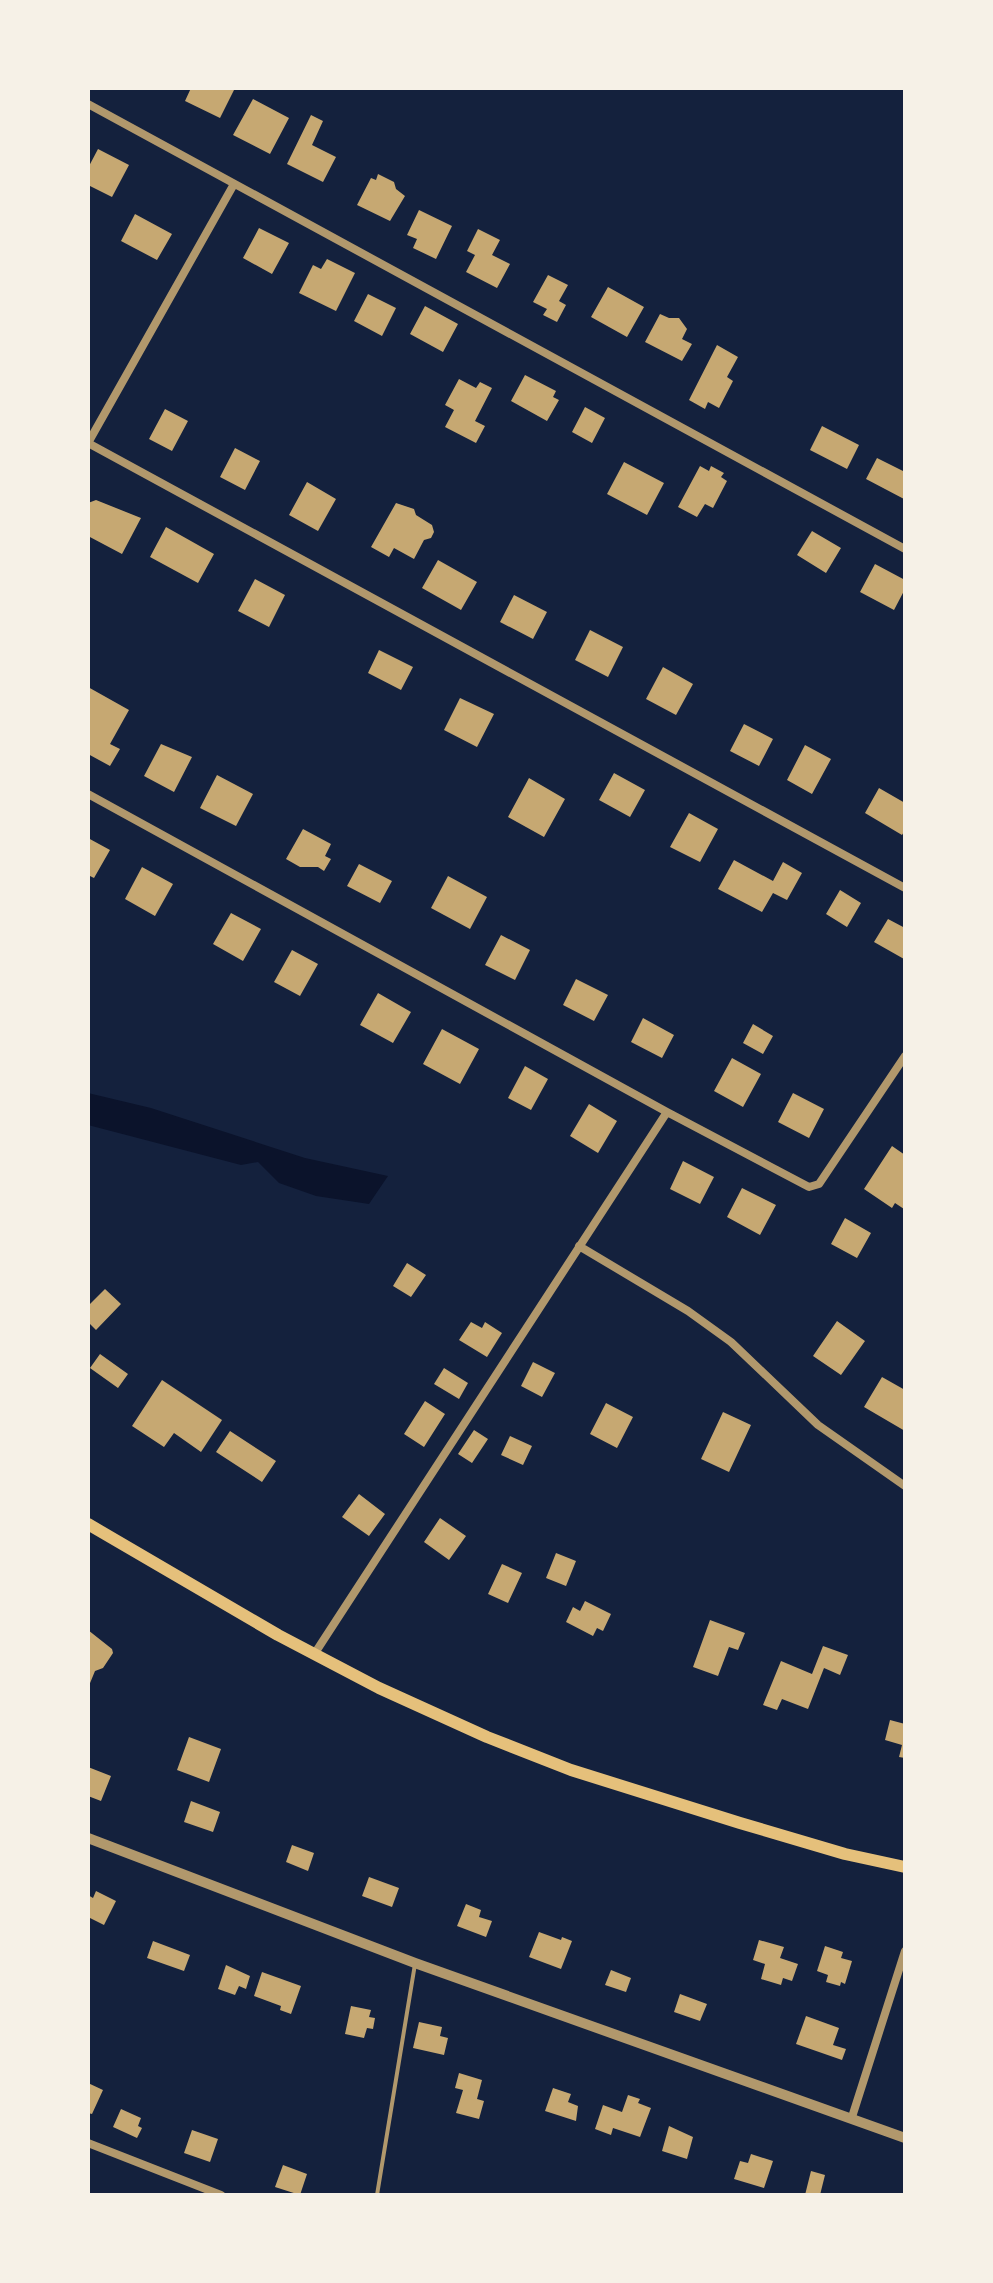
<svg xmlns="http://www.w3.org/2000/svg" width="993" height="2283" font-family="Spectral,serif">
	<rect width="100%" height="100%" fill="#14213d"/>
	<path fill="#0b132b" d="M 88,1093 L 151,1108 L 305,1158 L 388,1176 L 369,1204 L 316,1196 L 279,1183 L 258,1162 L 241,1165 L 88,1125 Z"/>
	<path fill="#c6a872" d="M 191,88 L 235,88 L 220,118 L 185,101 Z
		M 253,99 L 289,118 L 270,154 L 233,135 Z
		M 311,115 L 323,121 L 312,145 L 336,157 L 323,182 L 287,164 Z
		M 98,149 L 129,165 L 112,197 L 88,185 L 88,168 Z
		M 378,174 L 394,182 L 396,189 L 405,196 L 390,221 L 357,205 L 371,178 L 376,180 Z
		M 419,210 L 452,226 L 436,259 L 413,248 L 417,239 L 407,235 Z
		M 135,214 L 172,234 L 157,260 L 121,241 Z
		M 259,228 L 289,243 L 272,274 L 243,258 Z
		M 478,229 L 500,240 L 492,255 L 510,264 L 497,288 L 466,272 L 475,255 L 467,251 Z
		M 327,259 L 355,273 L 336,311 L 299,293 L 313,265 L 321,269 Z
		M 548,275 L 568,285 L 559,301 L 566,305 L 557,322 L 543,315 L 547,309 L 533,302 Z
		M 608,287 L 644,307 L 627,337 L 591,317 Z
		M 368,294 L 396,308 L 382,336 L 354,321 Z
		M 425,306 L 458,324 L 443,352 L 410,334 Z
		M 660,314 L 669,318 L 679,318 L 687,329 L 682,339 L 692,344 L 682,361 L 645,342 Z
		M 717,345 L 738,357 L 727,377 L 733,381 L 719,408 L 708,402 L 705,409 L 689,400 Z
		M 525,375 L 556,391 L 553,397 L 559,400 L 547,421 L 511,401 Z
		M 459,379 L 476,388 L 480,382 L 492,388 L 475,421 L 485,426 L 476,443 L 445,427 L 454,410 L 445,405 Z
		M 585,407 L 605,418 L 592,443 L 572,432 Z
		M 165,409 L 188,421 L 172,451 L 149,439 Z
		M 822,426 L 859,445 L 847,469 L 810,450 Z
		M 235,448 L 260,461 L 245,490 L 220,477 Z
		M 877,458 L 905,472 L 904,499 L 866,479 Z
		M 624,462 L 664,483 L 647,515 L 607,494 Z
		M 700,466 L 709,471 L 711,466 L 724,473 L 721,477 L 727,481 L 713,508 L 705,504 L 697,517 L 678,507 Z
		M 307,482 L 336,499 L 318,531 L 289,515 Z
		M 96,500 L 141,518 L 122,554 L 88,536 L 88,503 Z
		M 396,503 L 414,509 L 416,515 L 432,525 L 434,532 L 431,538 L 424,540 L 414,559 L 394,548 L 389,557 L 371,547 Z
		M 166,527 L 214,554 L 198,583 L 150,557 Z
		M 812,531 L 841,548 L 826,573 L 797,555 Z
		M 438,560 L 477,582 L 461,610 L 422,588 Z
		M 875,564 L 905,580 L 905,589 L 894,610 L 860,592 Z
		M 255,579 L 285,595 L 269,627 L 238,611 Z
		M 514,595 L 547,612 L 533,639 L 500,622 Z
		M 590,630 L 623,647 L 608,677 L 575,660 Z
		M 379,650 L 413,667 L 401,690 L 368,673 Z
		M 663,667 L 693,684 L 676,715 L 646,699 Z
		M 88,687 L 129,710 L 110,744 L 120,749 L 110,766 L 88,754 Z
		M 460,698 L 494,714 L 477,747 L 444,730 Z
		M 744,724 L 773,739 L 759,766 L 730,751 Z
		M 161,744 L 192,757 L 174,792 L 144,776 Z
		M 805,745 L 831,759 L 812,794 L 787,780 Z
		M 614,773 L 645,790 L 630,817 L 599,800 Z
		M 217,775 L 253,794 L 236,826 L 200,808 Z
		M 529,778 L 565,799 L 544,837 L 508,817 Z
		M 879,788 L 905,803 L 905,830 L 902,835 L 865,813 Z
		M 689,813 L 718,829 L 700,862 L 670,847 Z
		M 303,829 L 331,844 L 325,856 L 331,859 L 324,871 L 318,867 L 300,867 L 286,859 Z
		M 88,838 L 110,850 L 94,878 L 88,875 Z
		M 734,860 L 773,881 L 783,862 L 802,873 L 787,900 L 773,893 L 762,912 L 718,889 Z
		M 359,864 L 392,881 L 380,903 L 347,886 Z
		M 142,867 L 173,884 L 155,916 L 125,899 Z
		M 448,876 L 487,897 L 470,929 L 431,908 Z
		M 840,890 L 861,903 L 847,927 L 826,914 Z
		M 231,913 L 261,929 L 243,961 L 213,944 Z
		M 888,919 L 905,928 L 904,959 L 874,942 Z
		M 501,935 L 530,950 L 515,980 L 485,965 Z
		M 292,950 L 318,964 L 300,996 L 274,982 Z
		M 576,979 L 608,995 L 594,1021 L 563,1005 Z
		M 378,993 L 411,1012 L 393,1043 L 360,1025 Z
		M 643,1018 L 674,1035 L 662,1058 L 631,1042 Z
		M 753,1024 L 773,1036 L 763,1054 L 743,1043 Z
		M 442,1029 L 479,1049 L 460,1084 L 423,1064 Z
		M 732,1058 L 761,1074 L 743,1107 L 714,1091 Z
		M 525,1066 L 548,1079 L 531,1110 L 508,1098 Z
		M 793,1093 L 824,1109 L 809,1138 L 778,1122 Z
		M 589,1104 L 617,1121 L 598,1153 L 570,1136 Z
		M 892,1146 L 905,1155 L 904,1209 L 895,1203 L 892,1208 L 864,1189 Z
		M 683,1161 L 714,1177 L 700,1204 L 670,1189 Z
		M 742,1188 L 776,1205 L 760,1235 L 727,1217 Z
		M 845,1218 L 871,1233 L 857,1258 L 831,1244 Z
		M 407,1263 L 426,1275 L 411,1297 L 393,1286 Z
		M 105,1289 L 121,1304 L 96,1330 L 88,1322 L 88,1306 Z
		M 837,1321 L 865,1341 L 841,1375 L 813,1356 Z
		M 471,1322 L 482,1328 L 485,1322 L 502,1333 L 487,1357 L 459,1340 Z
		M 100,1354 L 128,1374 L 118,1388 L 90,1368 Z
		M 533,1362 L 555,1373 L 542,1397 L 521,1386 Z
		M 444,1368 L 468,1383 L 459,1399 L 434,1384 Z
		M 882,1377 L 905,1390 L 905,1431 L 864,1407 Z
		M 162,1380 L 222,1420 L 201,1452 L 174,1433 L 164,1447 L 132,1426 Z
		M 425,1401 L 445,1414 L 424,1447 L 404,1434 Z
		M 606,1403 L 633,1417 L 617,1448 L 590,1434 Z
		M 723,1412 L 751,1425 L 729,1472 L 701,1459 Z
		M 474,1430 L 488,1439 L 472,1463 L 458,1454 Z
		M 230,1431 L 276,1461 L 262,1482 L 216,1452 Z
		M 510,1436 L 532,1446 L 523,1465 L 501,1455 Z
		M 359,1494 L 385,1514 L 369,1536 L 342,1517 Z
		M 440,1518 L 466,1536 L 449,1560 L 424,1542 Z
		M 556,1553 L 576,1561 L 566,1586 L 546,1578 Z
		M 502,1564 L 522,1573 L 508,1603 L 488,1594 Z
		M 585,1601 L 611,1614 L 603,1631 L 597,1628 L 593,1636 L 566,1622 L 573,1607 L 580,1611 Z
		M 710,1620 L 745,1633 L 738,1650 L 729,1647 L 718,1676 L 693,1667 Z
		M 88,1630 L 112,1649 L 113,1653 L 103,1668 L 95,1671 L 88,1688 Z
		M 823,1646 L 848,1655 L 840,1675 L 824,1668 L 808,1709 L 782,1699 L 777,1710 L 763,1705 L 781,1661 L 812,1674 Z
		M 890,1720 L 905,1724 L 905,1758 L 899,1757 L 902,1745 L 885,1740 Z
		M 189,1737 L 221,1749 L 209,1782 L 177,1770 Z
		M 88,1767 L 111,1776 L 101,1801 L 88,1796 Z
		M 191,1801 L 220,1812 L 213,1832 L 184,1822 Z
		M 292,1845 L 314,1853 L 308,1871 L 286,1862 Z
		M 369,1877 L 399,1888 L 392,1907 L 362,1896 Z
		M 96,1891 L 116,1901 L 104,1925 L 88,1917 L 88,1895 L 93,1898 Z
		M 466,1904 L 481,1910 L 479,1917 L 492,1921 L 486,1937 L 457,1926 Z
		M 539,1932 L 561,1940 L 562,1937 L 572,1941 L 561,1969 L 529,1957 Z
		M 759,1940 L 784,1947 L 780,1958 L 798,1964 L 792,1981 L 783,1978 L 781,1985 L 761,1979 L 765,1964 L 753,1960 Z
		M 153,1941 L 190,1955 L 184,1971 L 147,1958 Z
		M 825,1946 L 843,1952 L 841,1958 L 852,1961 L 845,1984 L 841,1982 L 840,1986 L 826,1982 L 828,1975 L 817,1971 Z
		M 226,1965 L 250,1976 L 246,1989 L 239,1986 L 235,1995 L 218,1989 Z
		M 611,1970 L 631,1978 L 626,1992 L 605,1985 Z
		M 262,1972 L 301,1986 L 291,2014 L 280,2010 L 281,2006 L 254,1996 Z
		M 680,1994 L 707,2004 L 700,2021 L 674,2012 Z
		M 351,2006 L 371,2010 L 369,2017 L 375,2018 L 373,2029 L 367,2028 L 364,2038 L 345,2034 Z
		M 806,2016 L 839,2028 L 833,2045 L 846,2049 L 842,2060 L 796,2044 Z
		M 419,2022 L 442,2027 L 440,2036 L 448,2038 L 444,2055 L 413,2048 Z
		M 459,2073 L 482,2080 L 477,2099 L 484,2101 L 479,2119 L 456,2113 L 463,2090 L 455,2088 Z
		M 88,2083 L 103,2090 L 92,2114 L 88,2113 Z
		M 553,2088 L 571,2094 L 568,2102 L 578,2106 L 576,2121 L 545,2111 Z
		M 628,2095 L 640,2099 L 638,2103 L 651,2108 L 640,2137 L 613,2128 L 611,2135 L 595,2129 L 603,2105 L 622,2112 Z
		M 121,2109 L 141,2118 L 138,2126 L 142,2128 L 137,2138 L 113,2127 Z
		M 669,2126 L 693,2137 L 687,2159 L 662,2151 Z
		M 192,2130 L 218,2139 L 210,2162 L 184,2153 Z
		M 751,2154 L 773,2161 L 764,2188 L 734,2179 L 740,2161 L 748,2163 Z
		M 283,2165 L 307,2174 L 300,2195 L 275,2187 Z
		M 811,2171 L 825,2175 L 820,2195 L 805,2195 Z"/>
	<g fill="none" stroke-linecap="round" stroke-linejoin="round">
		<path stroke="#b1986c" stroke-width="4" d="M 377,2195 L 415,1964"/>
		<path stroke="#b1986c" stroke-width="8" d="M 88,104 L 905,549
			M 88,443 L 905,888
			M 88,443 L 234,184
			M 88,794 L 667,1112 L 809,1187 L 819,1184 L 905,1056
			M 579,1246 L 688,1311 L 731,1342 L 818,1425 L 905,1486
			M 315,1653 L 667,1112
			M 852,2117 L 905,1951
			M 88,2143 L 221,2195"/>
		<path stroke="#b1986c" stroke-width="10" d="M 88,1838 L 415,1963 L 905,2138"/>
		<path stroke="#e5c07b" stroke-width="12" d="M 88,1524 L 278,1635 L 379,1688 L 487,1737 L 571,1770 L 740,1823 L 845,1854 L 905,1867"/>
	</g>
	<rect width="993" height="2283" fill="none" stroke="#f6f1e7" stroke-width="180"/>
</svg>
